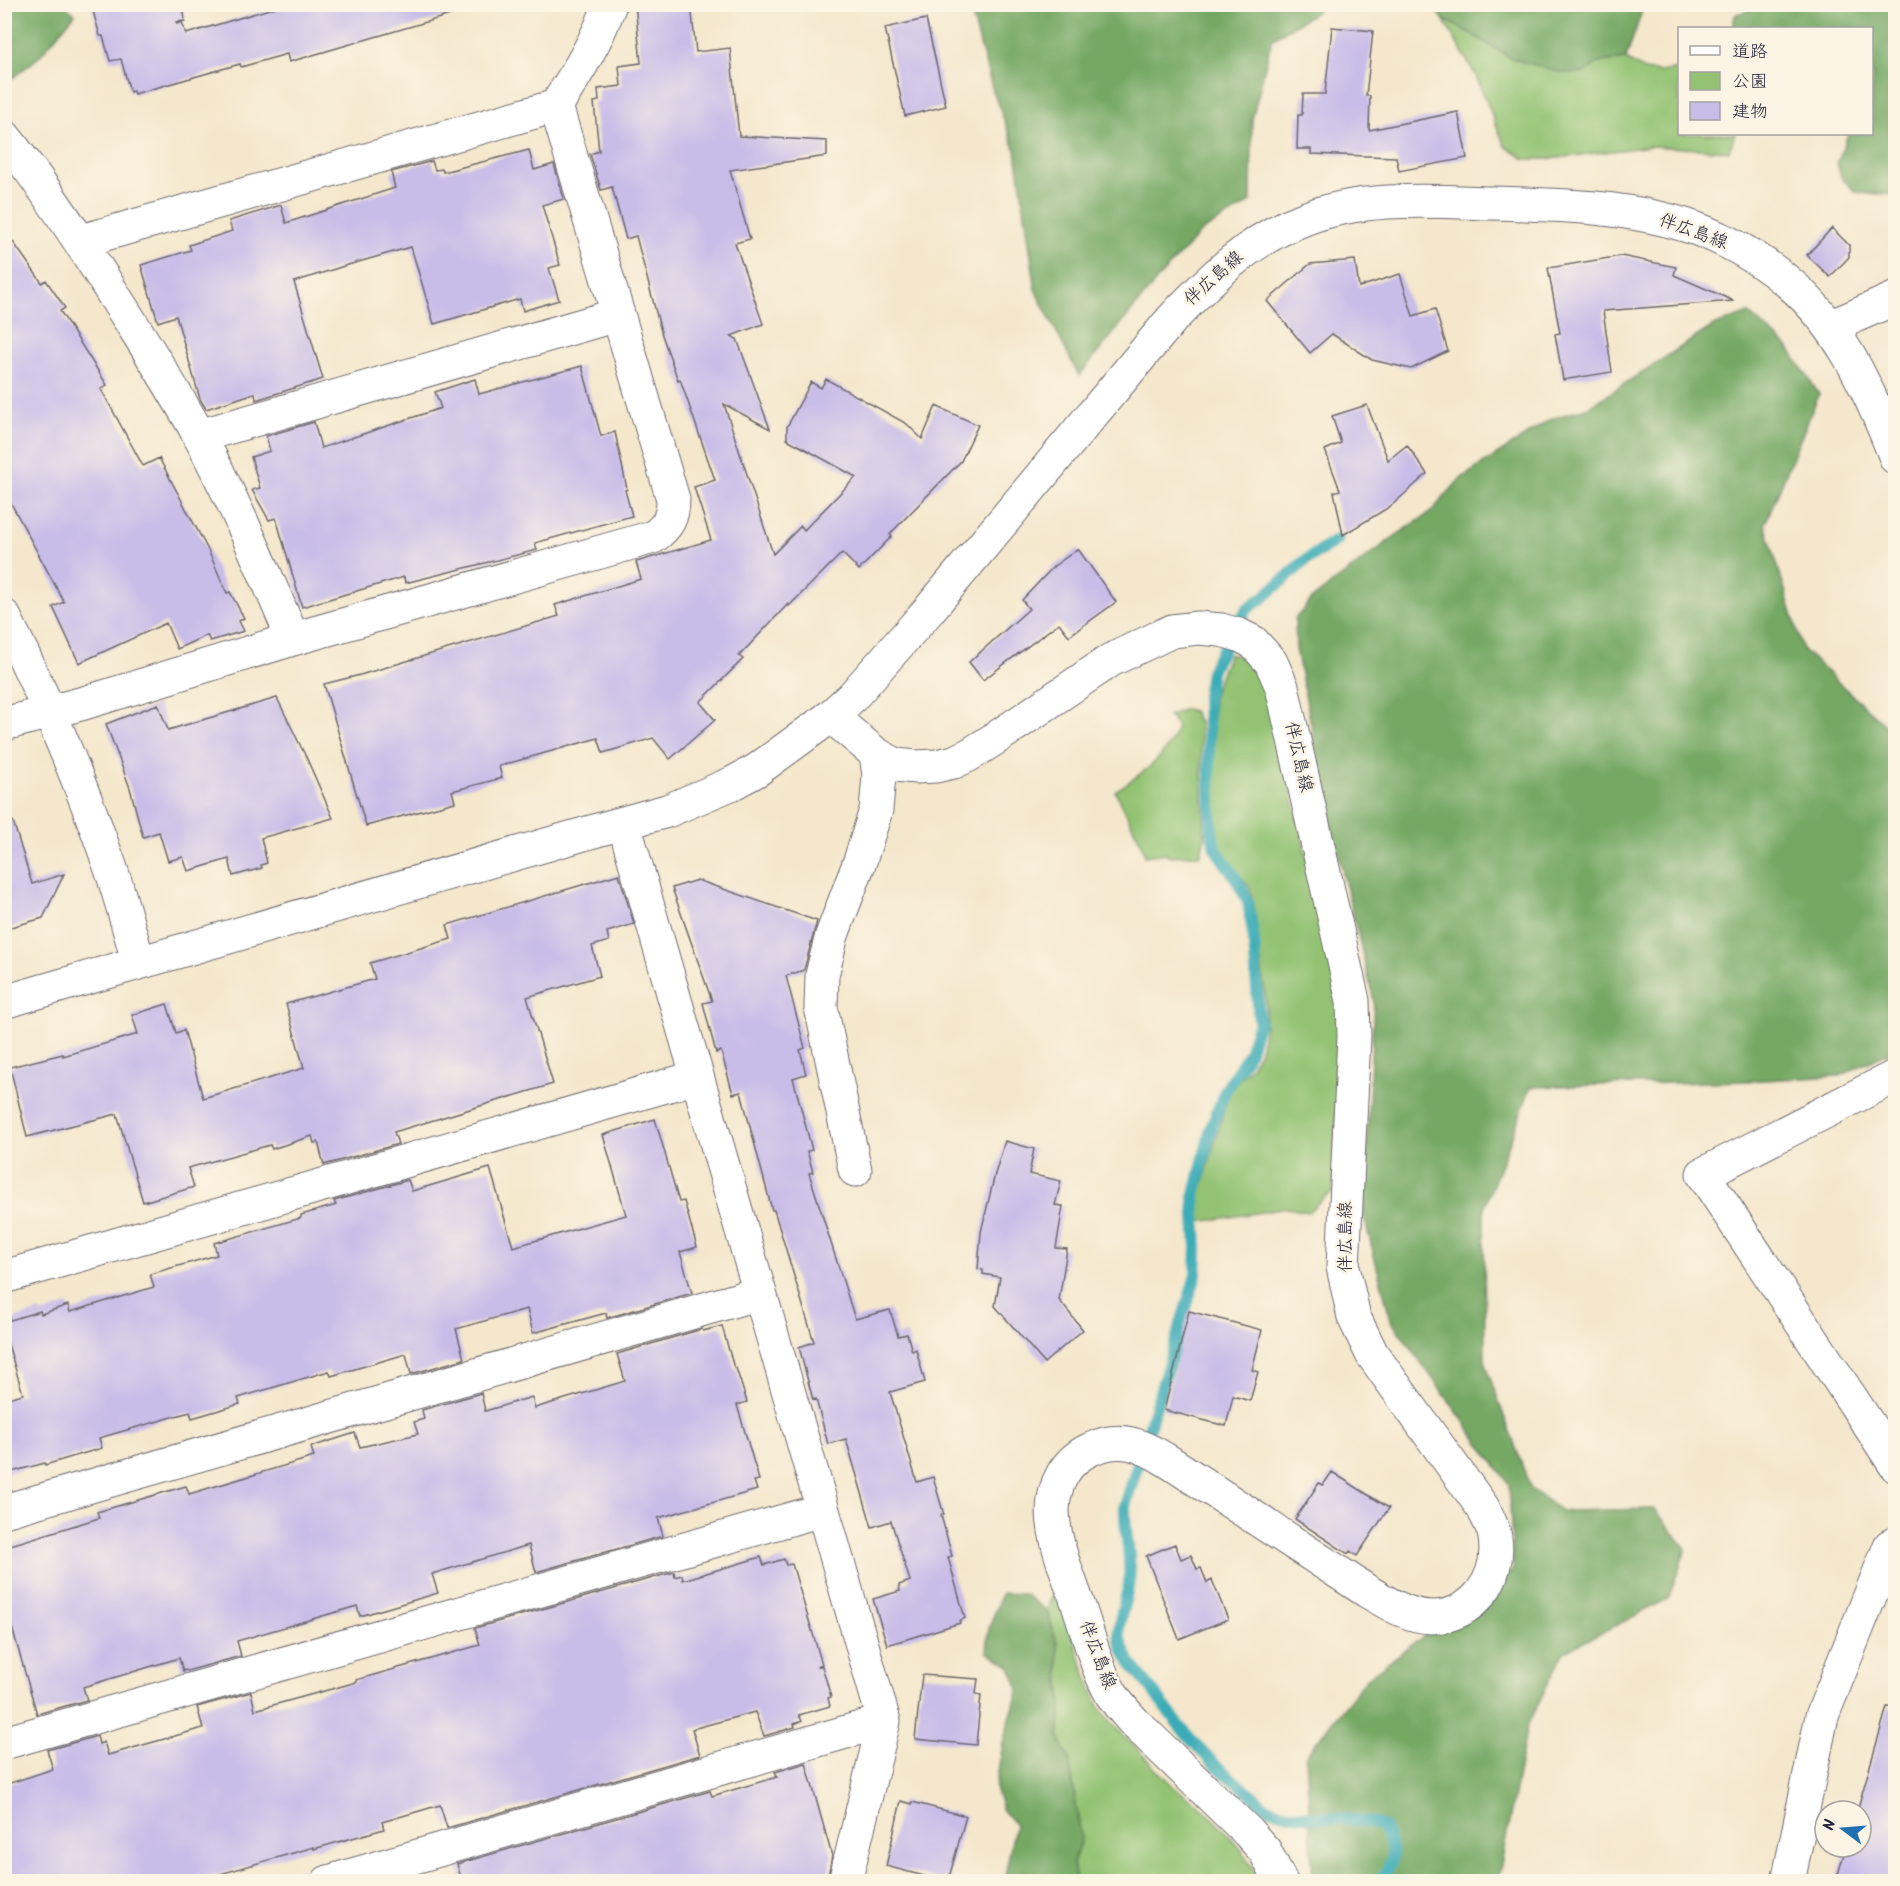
<svg xmlns="http://www.w3.org/2000/svg" width="1900" height="1886" font-family="Kalam,'Klee One',sans-serif">
	<rect width="100%" height="100%" fill="#fcf5e5"/>
	<filter id="ink" filterUnits="userSpaceOnUse"><feTurbulence type="fractalNoise" baseFrequency=".0167" numOctaves="2"/><feDisplacementMap in="SourceGraphic" scale="12" xChannelSelector="R" yChannelSelector="G"/><feConvolveMatrix kernelMatrix="1 2 1 2 8 2 1 2 1" color-interpolation-filters="sRGB"/></filter>
	<filter id="wash" filterUnits="userSpaceOnUse"><feTurbulence type="fractalNoise" baseFrequency=".008" numOctaves="4" result="noise"/><feDisplacementMap in="SourceGraphic" scale="24" xChannelSelector="R" yChannelSelector="G"/><feGaussianBlur stdDeviation="1.35" result="paint"/><feColorMatrix in="noise" values="0 0 0 0 0 0 0 0 0 0 0 0 0 0 0 0 0 1.4 0 .05"/><feComposite in="paint" operator="in"/></filter>
	<g filter="url(#wash)">
		<rect width="100%" height="100%" fill="#f4e7cc"/>
		<path fill="#92c272" stroke="#5a7256" stroke-width="1.5" d="M 1443,19 L 1470,33 L 1584,73 L 1599,62 L 1626,59 L 1644,70 L 1660,72 L 1679,69 L 1680,134 L 1735,134 L 1729,151 L 1651,146 L 1550,159 L 1525,159 L 1505,146 L 1475,74 Z
			M 1229,654 C 1251,656 1257,668 1266,686 L 1341,1000 L 1333,1193 L 1326,1196 L 1308,1212 L 1287,1208 L 1199,1222 L 1198,1202 L 1228,1096 L 1232,1087 L 1252,1065 L 1259,1053 L 1264,1034 L 1266,1006 L 1254,904 L 1249,887 L 1221,851 L 1215,832 L 1213,700 L 1215,688 Z
			M 1185,709 L 1193,711 L 1200,725 L 1205,838 L 1200,855 L 1168,856 L 1166,853 L 1145,856 L 1141,843 L 1115,791 C 1141,774 1168,758 1177,727 L 1172,718 L 1168,716 Z
			M 1055,1584 L 1087,1677 L 1099,1706 L 1107,1718 L 1158,1771 L 1174,1787 L 1199,1805 L 1221,1826 L 1240,1848 L 1261,1881 L 1076,1881 L 1073,1864 L 1081,1837 L 1069,1759 L 1059,1737 L 1062,1707 L 1057,1643 L 1047,1611 Z"/>
		<path fill="#75a864" stroke="#4c6550" stroke-width="1.5" d="M 5,4 L 64,5 L 75,14 L 39,57 L 5,84 Z
			M 1769,4 L 1895,5 L 1895,194 L 1868,194 L 1856,192 L 1842,179 L 1837,164 L 1848,134 L 1872,134 L 1872,28 L 1734,28 L 1734,19 L 1736,14 Z
			M 969,5 L 1327,5 L 1272,39 L 1252,119 L 1251,202 L 1202,231 L 1161,275 L 1079,376 L 1036,292 L 1016,151 L 993,91 Z
			M 1430,5 L 1644,5 L 1626,59 L 1599,62 L 1584,73 L 1563,73 L 1511,58 L 1470,33 L 1443,19 Z
			M 1748,313 L 1788,347 L 1819,394 L 1765,524 L 1803,650 L 1895,734 L 1895,1050 L 1839,1076 L 1747,1081 L 1531,1087 L 1484,1208 L 1485,1364 L 1531,1489 L 1562,1511 L 1655,1509 L 1686,1549 L 1668,1599 L 1564,1652 L 1527,1726 L 1498,1881 L 1313,1881 L 1306,1755 L 1367,1678 L 1513,1570 L 1509,1484 L 1391,1321 L 1363,1213 L 1374,1001 L 1329,816 L 1296,649 L 1295,619 L 1313,598 L 1395,536 L 1430,513 L 1460,479 L 1551,419 L 1589,407 L 1713,326 Z
			M 1002,1593 L 1024,1594 L 1047,1611 L 1057,1643 L 1062,1707 L 1059,1737 L 1069,1759 L 1081,1838 L 1073,1864 L 1076,1881 L 1004,1881 L 1015,1825 L 1002,1809 L 995,1788 L 1004,1738 L 1019,1689 L 1009,1665 L 987,1652 L 989,1628 Z"/>
		<g fill="none" stroke-linecap="round" stroke-linejoin="round">
			<path stroke="#3bacb7" stroke-width="12" d="M 1337,540 L 1306,560 L 1264,597 L 1247,609 L 1216,661 L 1211,672 L 1207,696 L 1212,833 L 1215,848 L 1237,880 L 1248,902 L 1254,940 L 1259,1022 L 1249,1053 L 1225,1091 L 1212,1125 L 1194,1198 L 1197,1248 L 1196,1275 L 1125,1506 C 1124,1532 1132,1557 1129,1583 C 1126,1603 1114,1626 1122,1646 C 1127,1661 1140,1675 1150,1687 C 1171,1715 1192,1744 1218,1767 C 1228,1776 1239,1785 1250,1793 C 1256,1799 1263,1806 1271,1809 C 1308,1823 1348,1813 1383,1827 C 1395,1854 1396,1856 1380,1882"/>
		</g>
		<g id="blocks">
			<path fill="#c8bce8" d="M 91,4 L 183,4 L 185,21 L 176,22 L 177,24 L 182,22 L 186,34 L 286,4 L 456,4 L 457,13 L 289,62 L 287,54 L 241,67 L 240,64 L 134,94 L 133,91 L 130,92 L 121,59 L 110,61 L 103,36 L 100,36 Z
				M 635,4 L 691,4 L 696,52 L 730,48 L 739,136 L 827,141 L 827,156 L 730,170 L 750,239 L 735,243 L 763,324 L 731,336 L 737,339 L 770,429 L 724,404 L 773,554 L 801,526 L 804,530 L 856,477 L 787,439 L 787,427 L 811,382 L 821,388 L 826,379 L 907,424 L 922,439 L 936,406 L 978,425 L 961,461 L 890,534 L 892,536 L 859,570 L 842,553 L 789,606 L 788,604 L 739,656 L 743,659 L 700,702 L 715,720 L 670,759 L 653,738 L 603,753 L 598,738 L 499,766 L 502,778 L 452,791 L 455,802 L 366,826 L 324,684 L 360,675 L 559,616 L 555,605 L 641,579 L 636,562 L 711,540 L 694,487 L 715,480 L 680,379 L 678,380 L 662,335 L 636,236 L 626,239 L 612,187 L 601,190 L 590,154 L 599,151 L 594,102 L 599,101 L 598,89 L 621,86 L 619,66 L 641,63 Z
				M 926,19 L 946,106 L 905,116 L 885,28 Z
				M 1332,27 L 1373,31 L 1366,96 L 1370,96 L 1369,130 L 1458,112 L 1467,158 L 1399,171 L 1396,157 L 1311,154 L 1311,149 L 1297,149 L 1298,115 L 1302,115 L 1303,94 L 1325,94 Z
				M 529,150 L 534,170 L 554,164 L 564,199 L 542,205 L 560,265 L 549,268 L 559,300 L 523,311 L 520,299 L 434,324 L 411,247 L 341,267 L 294,282 L 323,379 L 256,400 L 255,393 L 206,409 L 200,399 L 176,316 L 158,322 L 141,265 L 191,250 L 189,245 L 232,231 L 229,221 L 281,205 L 286,223 L 395,188 L 391,172 L 432,161 L 435,170 L 442,169 L 443,172 Z
				M 1832,228 L 1849,245 L 1849,257 L 1830,277 L 1807,255 Z
				M 4,229 L 42,283 L 46,280 L 65,308 L 60,311 L 107,385 L 101,389 L 143,466 L 159,458 L 208,550 L 227,593 L 230,592 L 244,618 L 239,621 L 244,631 L 210,641 L 207,635 L 177,649 L 166,623 L 79,663 L 53,607 L 64,602 L 4,490 Z
				M 1621,256 L 1676,267 L 1674,275 L 1734,301 L 1603,311 L 1612,372 L 1563,380 L 1555,334 L 1560,333 L 1548,268 Z
				M 1355,260 L 1359,287 L 1400,274 L 1413,316 L 1435,309 L 1448,351 L 1411,369 L 1372,360 L 1332,334 L 1310,353 L 1267,301 L 1310,264 Z
				M 582,366 L 601,436 L 615,432 L 627,489 L 625,490 L 632,516 L 535,543 L 537,550 L 405,583 L 404,577 L 302,607 L 276,518 L 269,520 L 252,490 L 260,488 L 251,457 L 270,451 L 266,436 L 314,422 L 321,448 L 441,408 L 435,392 L 475,379 L 479,394 Z
				M 1367,405 L 1388,460 L 1407,445 L 1427,474 L 1391,506 L 1343,535 L 1334,492 L 1340,490 L 1325,450 L 1341,443 L 1332,416 Z
				M 1078,549 L 1116,602 L 1069,636 L 1059,623 L 983,680 L 969,662 L 1029,609 L 1022,600 L 1054,566 Z
				M 277,698 L 307,759 L 333,818 L 261,838 L 267,863 L 261,865 L 262,868 L 233,876 L 229,859 L 188,871 L 183,857 L 168,861 L 159,832 L 143,837 L 130,788 L 106,724 L 158,704 L 168,730 Z
				M 13,821 L 32,884 L 64,874 L 43,918 L 4,929 L 4,822 Z
				M 619,874 L 634,924 L 607,932 L 609,941 L 592,946 L 600,976 L 527,997 L 553,1084 L 394,1132 L 398,1144 L 324,1165 L 318,1142 L 314,1143 L 312,1136 L 272,1149 L 270,1145 L 188,1168 L 194,1187 L 143,1202 L 117,1114 L 27,1137 L 10,1067 L 63,1054 L 63,1056 L 138,1034 L 132,1015 L 167,1004 L 176,1033 L 184,1030 L 203,1098 L 304,1068 L 286,1004 L 375,979 L 370,963 L 451,939 L 447,925 Z
				M 697,880 L 817,921 L 804,970 L 786,976 L 805,1048 L 800,1050 L 806,1074 L 793,1078 L 812,1150 L 807,1151 L 813,1172 L 809,1173 L 855,1319 L 890,1310 L 898,1336 L 907,1334 L 912,1351 L 916,1349 L 925,1382 L 890,1392 L 917,1482 L 933,1477 L 944,1515 L 941,1515 L 952,1556 L 948,1557 L 965,1618 L 959,1621 L 960,1623 L 887,1645 L 873,1599 L 900,1591 L 899,1585 L 910,1581 L 891,1521 L 872,1527 L 846,1439 L 828,1444 L 816,1399 L 813,1400 L 799,1347 L 814,1342 L 774,1210 L 772,1210 L 741,1092 L 733,1094 L 721,1051 L 716,1053 L 703,1003 L 712,1001 L 672,888 Z
				M 655,1119 L 679,1202 L 684,1201 L 697,1247 L 680,1252 L 692,1293 L 607,1318 L 606,1313 L 533,1333 L 527,1309 L 456,1329 L 464,1359 L 411,1374 L 406,1354 L 331,1376 L 329,1371 L 238,1398 L 240,1404 L 192,1418 L 190,1412 L 99,1438 L 102,1448 L 45,1465 L 45,1463 L 4,1474 L 4,1399 L 23,1394 L 4,1331 L 4,1322 L 40,1311 L 41,1314 L 68,1305 L 70,1312 L 154,1287 L 150,1274 L 217,1255 L 214,1243 L 301,1218 L 301,1215 L 336,1205 L 334,1201 L 408,1180 L 412,1191 L 490,1168 L 513,1247 L 626,1215 L 603,1135 Z
				M 1005,1141 L 1034,1149 L 1029,1174 L 1061,1181 L 1055,1205 L 1063,1206 L 1056,1248 L 1067,1249 L 1059,1300 L 1083,1330 L 1044,1363 L 995,1306 L 1000,1277 L 983,1274 L 983,1270 L 978,1269 L 981,1232 L 995,1174 Z
				M 1189,1311 L 1262,1330 L 1252,1370 L 1258,1372 L 1250,1401 L 1233,1396 L 1226,1426 L 1164,1410 Z
				M 722,1326 L 734,1368 L 736,1368 L 747,1402 L 737,1405 L 759,1480 L 754,1481 L 757,1490 L 658,1518 L 663,1536 L 536,1572 L 529,1545 L 432,1574 L 438,1593 L 360,1616 L 357,1606 L 237,1641 L 241,1656 L 187,1671 L 186,1670 L 183,1671 L 179,1658 L 83,1687 L 87,1700 L 37,1714 L 4,1600 L 4,1547 L 99,1518 L 97,1512 L 186,1486 L 189,1494 L 314,1457 L 311,1447 L 355,1433 L 360,1447 L 418,1434 L 414,1422 L 424,1419 L 422,1410 L 481,1393 L 485,1411 L 532,1397 L 535,1408 L 625,1381 L 617,1354 L 702,1329 L 703,1331 Z
				M 1332,1472 L 1389,1508 L 1357,1556 L 1350,1551 L 1348,1554 L 1295,1519 L 1319,1483 L 1323,1485 Z
				M 1175,1544 L 1181,1559 L 1191,1555 L 1197,1569 L 1201,1568 L 1207,1583 L 1212,1580 L 1228,1619 L 1179,1639 L 1146,1556 Z
				M 761,1557 L 764,1565 L 784,1559 L 786,1565 L 792,1564 L 822,1664 L 817,1666 L 822,1666 L 831,1697 L 828,1698 L 830,1706 L 799,1715 L 802,1721 L 794,1724 L 795,1727 L 764,1736 L 755,1712 L 692,1729 L 700,1755 L 447,1828 L 440,1805 L 382,1822 L 384,1829 L 314,1849 L 314,1847 L 196,1881 L 4,1881 L 4,1785 L 53,1769 L 47,1750 L 97,1736 L 99,1744 L 104,1742 L 108,1755 L 203,1728 L 197,1707 L 251,1692 L 255,1710 L 357,1682 L 356,1680 L 480,1645 L 475,1628 L 674,1572 L 675,1577 L 682,1575 L 683,1580 Z
				M 922,1675 L 978,1679 L 976,1694 L 981,1695 L 976,1745 L 915,1739 Z
				M 1887,1707 L 1896,1708 L 1896,1881 L 1836,1881 L 1846,1847 L 1861,1847 L 1861,1811 L 1857,1811 Z
				M 806,1763 L 832,1856 L 827,1881 L 462,1881 L 457,1864 L 710,1791 L 712,1796 L 777,1777 L 775,1772 Z
				M 901,1801 L 912,1804 L 912,1802 L 966,1816 L 949,1878 L 944,1876 L 943,1881 L 886,1866 Z"/>
		</g>
	</g>
	<g filter="url(#ink)">
		<use href="#blocks" fill-opacity="0" stroke="#6c676e" stroke-width="1.5"/>
		<g fill="none" stroke-linecap="round" stroke-linejoin="round">
			<g stroke="#6c676e" stroke-width="35">
				<path id="street" d="M 4,136 C 45,187 81,242 115,297 C 144,343 174,389 200,437 C 235,503 264,571 293,639
					M 81,241 L 556,106
					M 199,436 L 617,315
					M 4,724 L 84,703 L 293,639 L 653,537 C 668,527 673,517 673,499 L 556,106 C 577,73 597,41 610,4
					M 624,824 L 884,1721 L 845,1882
					M 1896,1076 L 1703,1174 L 1896,1466
					M 855,1170 L 821,1007 L 822,975 L 832,935 L 860,861 L 876,810 L 879,776 L 876,754
					M 4,1277 L 697,1077
					M 4,1511 L 760,1293
					M 4,1743 L 822,1510
					M 328,1882 L 884,1721
					M 1788,1882 L 1822,1716 L 1890,1546 L 1896,1543"/>
			</g>
			<g stroke="#6c676e" stroke-width="35">
				<path id="secondary" d="M 1830,327 L 1896,298
					M 4,616 C 45,697 80,780 110,866 C 121,898 129,931 139,963
					M 831,716 L 876,754 L 896,765 L 916,767 L 936,766 L 954,762 L 969,755 L 996,738 L 1111,660 L 1172,631 L 1198,628 L 1221,630 L 1239,635 L 1253,642 L 1271,662 L 1282,687 L 1353,1001 L 1354,1036 L 1343,1267 L 1354,1317 L 1372,1354 L 1483,1508 C 1487,1517 1494,1527 1495,1538 C 1501,1578 1474,1617 1431,1617 C 1407,1616 1387,1603 1367,1591 L 1168,1461 C 1142,1445 1121,1435 1091,1449 C 1066,1460 1053,1484 1053,1512 C 1054,1546 1071,1581 1081,1613 C 1090,1640 1097,1670 1112,1695 C 1119,1706 1127,1714 1135,1723 L 1248,1832 L 1265,1851 L 1281,1882
					M 4,1002 L 601,829 L 667,811 L 733,783 L 757,770 L 831,716 L 852,697 L 929,610 L 1172,319 C 1211,278 1250,239 1304,219 C 1363,196 1430,201 1492,203 C 1560,205 1630,206 1694,228 C 1722,238 1750,253 1774,271 C 1838,317 1868,387 1896,458"/>
			</g>
			<use href="#street" stroke="#fff" stroke-width="33"/>
			<use href="#secondary" stroke="#fff" stroke-width="33"/>
		</g>
	</g>
	<g text-anchor="middle" dominant-baseline="central" stroke-width="5" stroke-linejoin="round" paint-order="stroke">
		<g font-size="18" fill="#22223b" stroke="#fcf5e5">
			<text transform="translate(1693 232) rotate(20)">伴広島線</text>
			<text transform="translate(1214 279) rotate(-42)">伴広島線</text>
			<text transform="translate(1298 757) rotate(77)">伴広島線</text>
			<text transform="translate(1346 1237) rotate(-90)">伴広島線</text>
			<text transform="translate(1097 1655) rotate(69)">伴広島線</text>
		</g>
	</g>
	<rect width="1900" height="1886" fill="none" stroke="#fcf5e5" stroke-width="24"/>
	<rect x="1678" y="27" width="195" height="108" fill="#fcf5e5" stroke="#a5a1a1" stroke-width="1.5"/>
	<rect x="1690" y="46" width="30" height="9" fill="#ffffff" stroke="#a5a1a1" stroke-width="1.5"/>
	<text x="1732" y="57" font-size="18" fill="#22223b">道路</text>
	<rect x="1690" y="72" width="30" height="18" fill="#92c272" stroke="#a5a1a1" stroke-width="1.5"/>
	<text x="1732" y="87" font-size="18" fill="#22223b">公園</text>
	<rect x="1690" y="102" width="30" height="18" fill="#c8bce8" stroke="#a5a1a1" stroke-width="1.5"/>
	<text x="1732" y="117" font-size="18" fill="#22223b">建物</text>
	<g transform="translate(1843 1829) rotate(286)"><circle r="28" fill="#fcf5e5" stroke="#a5a1a1" stroke-width="1.5"/>
	<path d="M0-4.5L10 22L0 15L-10 22Z" fill="#1f6fb2"/>
	<text y="-9" font-size="16" font-weight="bold" text-anchor="middle" fill="#22223b">N</text>
	</g>
</svg>
